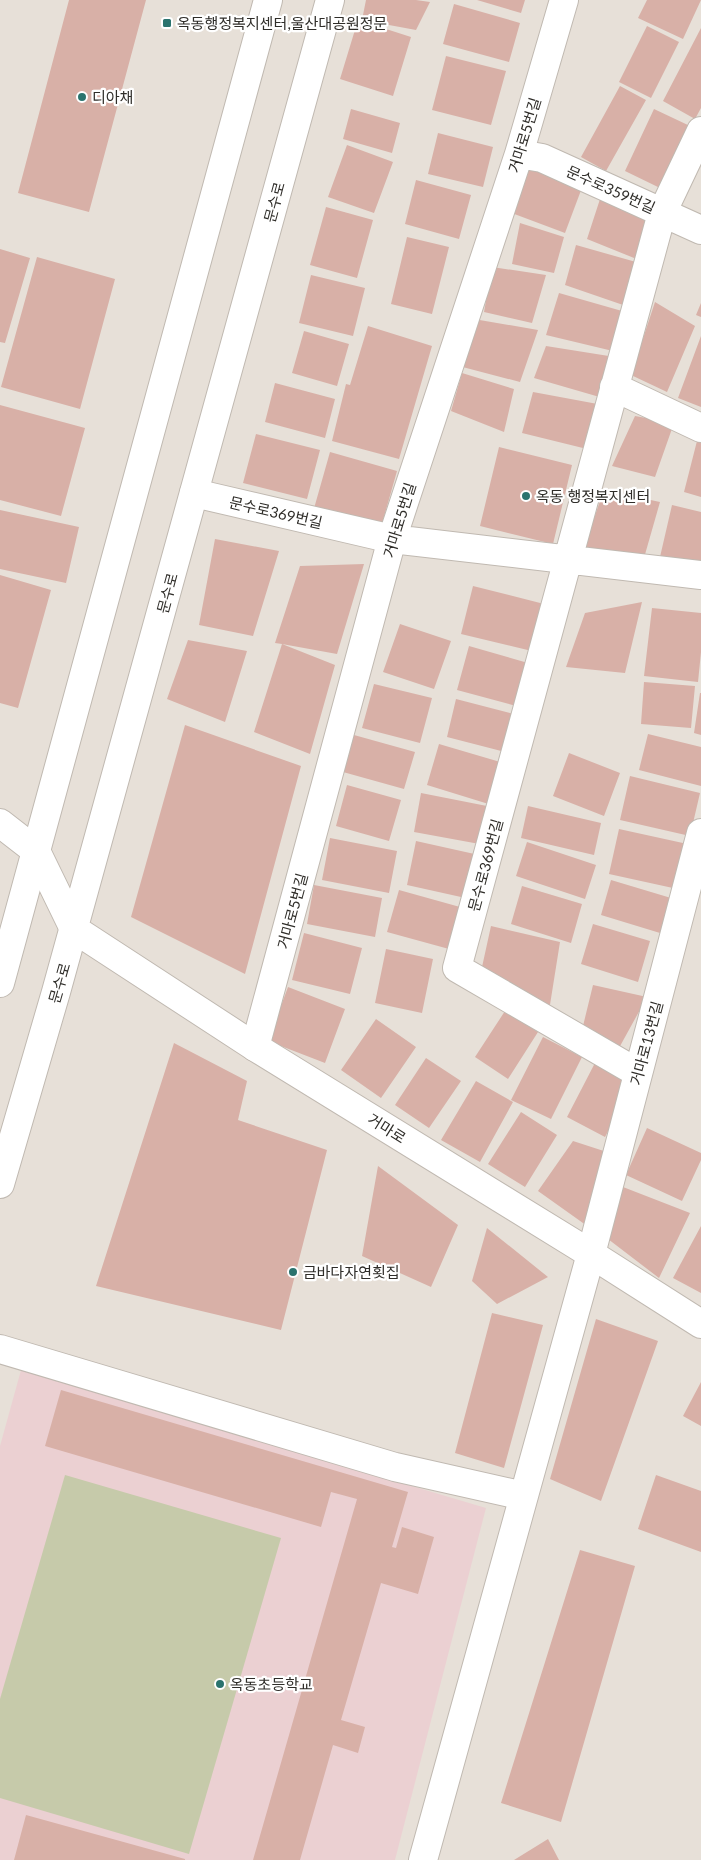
<svg xmlns="http://www.w3.org/2000/svg" width="701" height="1860" font-family="Lato,'Noto Sans KR',sans-serif">
	<rect width="100%" height="100%" fill="#e7e0d8"/>
	<path fill="#ebd0d2" d="M 21,1370 L 486,1508 L 395,1860 L 0,1860 L 0,1446 Z"/>
	<path fill="#c6caaa" d="M 65,1475 L 281,1538 L 189,1854 L 0,1798 L 0,1699 Z"/>
	<path fill="#d8b0a7" d="M 69,0 L 146,0 L 89,212 L 18,193 Z
		M 366,0 L 416,0 L 430,2 L 416,30 L 362,20 Z
		M 477,0 L 525,0 L 521,13 Z
		M 647,0 L 701,0 L 683,39 L 638,18 Z
		M 454,4 L 520,23 L 509,62 L 443,44 Z
		M 358,20 L 411,37 L 393,96 L 340,79 Z
		M 647,26 L 679,42 L 651,98 L 619,82 Z
		M 701,28 L 701,108 L 695,119 L 663,101 Z
		M 446,56 L 506,71 L 491,125 L 432,110 Z
		M 620,86 L 646,100 L 606,171 L 581,157 Z
		M 351,109 L 400,123 L 392,153 L 343,139 Z
		M 654,109 L 690,126 L 660,188 L 625,171 Z
		M 438,133 L 493,147 L 483,187 L 428,174 Z
		M 347,145 L 393,162 L 374,213 L 328,197 Z
		M 526,160 L 583,185 L 565,233 L 509,212 Z
		M 416,180 L 471,195 L 459,239 L 405,224 Z
		M 601,196 L 656,217 L 639,260 L 587,239 Z
		M 326,207 L 373,220 L 357,278 L 310,265 Z
		M 520,223 L 564,237 L 554,273 L 512,264 Z
		M 407,237 L 449,247 L 432,314 L 391,304 Z
		M 576,245 L 643,264 L 626,306 L 565,285 Z
		M 0,249 L 30,258 L 5,343 L 0,342 Z
		M 37,257 L 115,279 L 80,409 L 1,387 Z
		M 492,267 L 546,275 L 532,323 L 484,312 Z
		M 311,275 L 365,288 L 353,336 L 299,323 Z
		M 559,293 L 629,313 L 617,352 L 546,335 Z
		M 655,302 L 695,326 L 667,392 L 631,375 Z
		M 701,303 L 701,317 L 696,315 Z
		M 468,318 L 538,330 L 520,382 L 455,365 Z
		M 368,326 L 432,346 L 399,459 L 332,441 L 346,384 L 350,385 Z
		M 304,331 L 349,344 L 337,386 L 292,373 Z
		M 701,336 L 701,407 L 678,398 Z
		M 546,346 L 615,357 L 603,398 L 534,378 Z
		M 462,373 L 514,389 L 504,432 L 451,411 Z
		M 275,383 L 335,399 L 325,438 L 265,422 Z
		M 533,392 L 603,405 L 587,449 L 522,433 Z
		M 0,405 L 85,428 L 61,516 L 0,500 Z
		M 635,416 L 674,423 L 655,477 L 612,466 Z
		M 256,434 L 320,450 L 307,499 L 243,483 Z
		M 697,441 L 701,443 L 701,497 L 684,492 Z
		M 499,447 L 572,465 L 553,544 L 480,526 Z
		M 330,452 L 397,471 L 380,531 L 313,512 Z
		M 604,490 L 660,502 L 644,558 L 582,552 Z
		M 672,505 L 701,512 L 701,563 L 660,557 Z
		M 0,510 L 79,527 L 66,583 L 0,569 Z
		M 215,539 L 279,551 L 253,636 L 199,625 Z
		M 364,564 L 337,654 L 282,644 L 335,665 L 310,754 L 254,732 L 282,644 L 275,643 L 300,566 Z
		M 0,575 L 51,590 L 18,708 L 0,703 Z
		M 473,586 L 548,605 L 536,652 L 461,634 Z
		M 642,602 L 625,673 L 566,667 L 585,613 Z
		M 652,608 L 701,613 L 701,652 L 698,682 L 644,676 Z
		M 400,624 L 451,641 L 434,689 L 383,672 Z
		M 188,640 L 247,651 L 225,722 L 167,699 Z
		M 469,646 L 528,663 L 516,706 L 457,690 Z
		M 644,682 L 695,686 L 691,728 L 641,724 Z
		M 374,684 L 432,698 L 420,743 L 362,728 Z
		M 700,693 L 701,693 L 701,735 L 694,733 Z
		M 456,699 L 518,715 L 509,753 L 447,737 Z
		M 185,725 L 301,766 L 245,974 L 131,917 Z
		M 648,734 L 701,747 L 701,786 L 639,770 Z
		M 354,735 L 415,752 L 404,789 L 343,772 Z
		M 439,744 L 507,764 L 495,806 L 427,785 Z
		M 569,753 L 620,773 L 604,816 L 553,796 Z
		M 630,776 L 700,793 L 690,836 L 620,820 Z
		M 347,785 L 401,800 L 389,841 L 336,826 Z
		M 421,793 L 492,807 L 485,845 L 414,832 Z
		M 528,806 L 601,823 L 594,855 L 521,838 Z
		M 619,829 L 692,845 L 682,890 L 609,874 Z
		M 330,838 L 397,851 L 389,893 L 322,880 Z
		M 416,841 L 479,855 L 470,899 L 407,885 Z
		M 527,842 L 596,865 L 585,899 L 516,876 Z
		M 611,880 L 671,898 L 660,933 L 601,915 Z
		M 314,885 L 382,898 L 375,937 L 307,924 Z
		M 522,886 L 582,904 L 571,943 L 511,924 Z
		M 399,890 L 460,907 L 449,949 L 387,932 Z
		M 593,924 L 650,941 L 638,982 L 581,964 Z
		M 491,926 L 560,942 L 549,1011 L 482,967 Z
		M 304,933 L 362,948 L 350,994 L 292,980 Z
		M 386,949 L 433,959 L 422,1013 L 375,1003 Z
		M 593,985 L 647,997 L 619,1048 L 583,1026 Z
		M 288,987 L 345,1009 L 325,1063 L 268,1041 Z
		M 505,1011 L 538,1032 L 508,1079 L 475,1057 Z
		M 376,1019 L 416,1047 L 381,1098 L 341,1070 Z
		M 543,1037 L 582,1057 L 551,1119 L 511,1100 Z
		M 174,1043 L 247,1081 L 238,1120 L 327,1150 L 281,1330 L 96,1286 Z
		M 426,1058 L 461,1081 L 429,1128 L 395,1105 Z
		M 596,1061 L 634,1081 L 605,1137 L 567,1117 Z
		M 476,1081 L 513,1102 L 480,1162 L 441,1140 Z
		M 521,1112 L 557,1135 L 525,1187 L 488,1164 Z
		M 647,1128 L 701,1153 L 701,1160 L 682,1201 L 626,1175 Z
		M 573,1141 L 613,1154 L 590,1228 L 538,1191 Z
		M 378,1166 L 458,1225 L 431,1287 L 362,1256 Z
		M 623,1187 L 690,1213 L 659,1278 L 608,1239 Z
		M 701,1226 L 701,1293 L 673,1278 Z
		M 487,1228 L 548,1277 L 497,1304 L 472,1281 Z
		M 492,1313 L 543,1325 L 504,1468 L 455,1453 Z
		M 596,1319 L 658,1341 L 601,1501 L 550,1479 Z
		M 701,1382 L 701,1426 L 683,1416 Z
		M 61,1390 L 408,1492 L 392,1547 L 396,1548 L 402,1527 L 434,1537 L 418,1594 L 381,1583 L 341,1720 L 365,1727 L 358,1753 L 333,1745 L 300,1860 L 253,1860 L 357,1499 L 331,1492 L 321,1527 L 45,1446 Z
		M 656,1475 L 701,1491 L 701,1552 L 638,1529 Z
		M 580,1550 L 635,1566 L 561,1822 L 501,1803 Z
		M 26,1815 L 185,1859 L 185,1860 L 14,1860 Z
		M 548,1839 L 559,1860 L 514,1860 Z"/>
	<g fill="none" stroke-linecap="round" stroke-linejoin="round">
		<g stroke="#c0b9b1" stroke-width="30">
			<path id="minor" d="M 519,154 L 542,158 L 701,230
				M 614,387 L 701,428
				M 194,493 L 392,539 L 701,575
				M 0,823 L 36,851 L 74,929
				M 255,1047 L 392,539 L 519,154 L 564,0
				M 638,1073 L 457,968 L 662,213 L 701,131
				M 0,1349 L 395,1467 L 524,1496
				M 423,1860 L 591,1254 L 701,833"/>
		</g>
		<g stroke="#c0b9b1" stroke-width="30">
			<path id="major" d="M 74,929 L 255,1047 L 591,1254 L 701,1324
				M 0,983 L 268,0
				M 0,1184 L 56,992 L 330,0"/>
		</g>
		<use href="#minor" stroke="#fff" stroke-width="28"/>
		<use href="#major" stroke="#fff" stroke-width="28"/>
	</g>
	<g fill="#2a736e" stroke="#fff" stroke-width="2">
		<rect x="162" y="18" width="10" height="10" rx="2.5"/>
		<circle cx="82" cy="97" r="5"/>
		<circle cx="526" cy="496" r="5"/>
		<circle cx="293" cy="1272" r="5"/>
		<circle cx="220" cy="1684" r="5"/>
	</g>
	<g text-anchor="middle" dominant-baseline="central" stroke-width="4.5" stroke-linejoin="round" paint-order="stroke">
		<g font-size="15" fill="#2f2d29" stroke="#fff" text-anchor="start">
			<text x="177" y="23">옥동행정복지센터,울산대공원정문</text>
			<text x="92" y="97">디아채</text>
			<text x="536" y="496">옥동 행정복지센터</text>
			<text x="303" y="1272">금바다자연횟집</text>
			<text x="230" y="1684">옥동초등학교</text>
		</g>
		<g font-size="15" fill="#2f2d29" stroke="#fff">
			<text transform="translate(524 135) rotate(-73)">거마로5번길</text>
			<text transform="translate(611 189) rotate(24)">문수로359번길</text>
			<text transform="translate(274 202) rotate(-75)">문수로</text>
			<text transform="translate(276 512) rotate(13)">문수로369번길</text>
			<text transform="translate(399 520) rotate(-73)">거마로5번길</text>
			<text transform="translate(167 593) rotate(-75)">문수로</text>
			<text transform="translate(485 865) rotate(-75)">문수로369번길</text>
			<text transform="translate(292 911) rotate(-75)">거마로5번길</text>
			<text transform="translate(59 983) rotate(-74)">문수로</text>
			<text transform="translate(646 1043) rotate(-75)">거마로13번길</text>
			<text transform="translate(387 1128) rotate(32)">거마로</text>
		</g>
	</g>
</svg>
